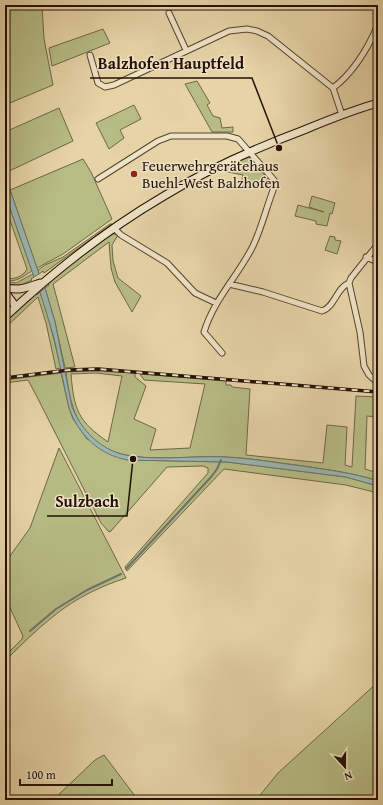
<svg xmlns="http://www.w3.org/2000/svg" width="383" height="805" font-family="'Gentium Book Plus',serif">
	<rect width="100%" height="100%" fill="#e6d4a7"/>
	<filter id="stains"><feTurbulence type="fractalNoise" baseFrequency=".005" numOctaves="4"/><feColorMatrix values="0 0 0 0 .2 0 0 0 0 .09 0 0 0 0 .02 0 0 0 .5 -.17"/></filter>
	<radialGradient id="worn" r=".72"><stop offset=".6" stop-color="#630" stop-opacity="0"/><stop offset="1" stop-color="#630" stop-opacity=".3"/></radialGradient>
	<path fill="#b7bc85" stroke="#6e6646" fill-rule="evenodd" d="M 5,5 L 42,5 L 44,39 L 53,85 L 5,105 Z
		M 103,29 L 110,43 L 52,66 L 49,48 Z
		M 197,81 L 210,103 L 207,105 L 213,116 L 220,118 L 222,128 L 233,127 L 233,132 L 212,132 L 185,84 Z
		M 134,105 L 141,119 L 120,130 L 124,138 L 109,149 L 96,123 Z
		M 59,108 L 73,141 L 5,173 L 5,132 Z
		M 248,156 L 273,185 L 271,189 L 241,184 L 243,175 L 218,170 Z
		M 83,159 L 91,172 L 112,219 L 63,254 L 37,268 L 10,190 Z
		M 5,194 L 32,271 C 23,276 14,285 5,278 C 13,280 23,277 27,269 L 5,206 Z
		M 312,196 L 335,203 L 332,214 L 330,213 L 327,226 L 316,224 L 316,221 L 295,216 L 298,205 L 324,212 L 309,207 Z
		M 110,224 L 112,224 L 44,273 L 43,271 L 39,274 L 38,270 L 45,265 L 63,257 Z
		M 111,233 L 118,235 L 112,245 L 113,261 L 118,278 L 141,296 L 132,312 L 115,282 L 111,268 L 109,242 L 53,284 L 75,367 L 65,368 L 55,322 L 45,288 L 49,285 L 48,284 L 73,262 Z
		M 330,236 L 335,237 L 335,240 L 341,241 L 337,254 L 325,250 Z
		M 33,274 L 34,277 L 31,279 L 32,280 C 22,285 16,287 5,284 L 5,281 L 16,283 Z
		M 40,292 L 49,320 L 61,368 L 56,369 L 46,323 L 38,297 L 5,328 L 5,322 L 36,294 L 37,295 Z
		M 96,371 L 135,373 L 135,377 L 146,386 L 134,419 L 156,429 L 150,450 L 190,448 L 205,384 L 144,380 L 140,374 L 226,381 L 226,385 L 231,385 L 232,387 L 250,389 L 246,455 L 323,463 L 327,425 L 347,427 L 345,465 L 352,467 L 356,396 L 378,397 L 378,417 L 367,416 L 365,469 L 378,473 L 378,481 C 354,473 329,470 303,466 C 278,463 251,458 225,457 C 190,455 131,465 102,446 C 75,427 70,403 66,372 ZM 96,373 L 122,376 L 108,442 C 78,421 74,410 71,374 Z
		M 61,373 L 69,408 L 73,419 L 87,439 L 128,460 L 227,462 L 346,477 L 378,486 L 378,493 L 346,485 L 224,469 L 127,571 L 125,567 L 208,473 L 208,468 L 203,466 L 167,467 L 111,531 L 109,532 L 101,523 L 36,395 L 28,380 L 5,383 L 5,380 Z
		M 59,448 L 126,578 C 101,586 76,598 55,615 C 37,629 21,645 5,661 L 5,656 L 22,639 L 23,636 L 5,597 L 5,563 L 30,528 Z
		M 378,682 L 378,800 L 256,800 L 278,773 Z
		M 104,755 L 138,800 L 53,800 L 95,760 Z"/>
	<path fill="#9ab6b1" stroke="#6b746d" d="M 5,175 L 39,274 L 34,277 L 5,194 Z
		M 45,288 L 55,322 L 72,407 C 80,427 95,444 115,452 C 143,463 193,455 224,457 C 251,458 277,463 303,466 C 328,470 354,473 378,481 L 378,486 L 346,477 L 227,462 L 128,460 C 99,455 79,435 69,408 L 54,338 L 40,292 Z"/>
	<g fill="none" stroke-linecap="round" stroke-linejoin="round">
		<path stroke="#6b746d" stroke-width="2" d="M 126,569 L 211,477 L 217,469 L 221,460
			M 30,631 L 56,609 L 87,590 L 121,574"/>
		<g stroke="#54422e" stroke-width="7">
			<path id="street" d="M 169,13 L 186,50
				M 90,55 L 98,83 L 105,87 L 114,85 L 229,31 L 247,29 L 257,31 L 268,36 L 333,88
				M 342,115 L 333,88 C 353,73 368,48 378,25
				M 98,179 L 158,141 L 171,136 L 227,136 L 238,139 L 274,180 L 275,185 C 267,205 262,227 253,246 C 238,276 214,299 204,332 L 222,353
				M 114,228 L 121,235 L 167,263 L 195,293 L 216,303
				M 378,244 L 351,278 L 349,283 L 360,332 L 364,366 L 369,375 L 378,383
				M 366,257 L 378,262
				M 229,284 L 263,292 L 322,311 C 335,307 337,287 349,283"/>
		</g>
		<g stroke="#241106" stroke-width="9">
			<path id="secondary" d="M 5,287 C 18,292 28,287 40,283
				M 5,292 L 16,307
				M 5,317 C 54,271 106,230 164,196 C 208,169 256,148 304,130 C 328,120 353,110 378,103"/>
		</g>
		<use href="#street" stroke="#efe3c6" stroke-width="5"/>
		<use href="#secondary" stroke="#efe3c6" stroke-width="7"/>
		<g stroke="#241106" stroke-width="3.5">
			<path id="rail" d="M 5,378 L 69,370 L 98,369 L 378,392"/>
		</g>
		<use href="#rail" stroke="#efe3c6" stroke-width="2" stroke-dasharray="6" stroke-linecap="butt"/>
	</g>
	<circle fill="#8f2418" stroke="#efe3c6" stroke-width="1.5" cx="134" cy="174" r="4"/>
	<g text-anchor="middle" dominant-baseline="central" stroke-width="3" stroke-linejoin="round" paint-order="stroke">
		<g font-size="15" fill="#241106" stroke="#efe3c6" text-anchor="start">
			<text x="142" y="165">Feuerwehrgerätehaus<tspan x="142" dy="17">Buehl-West Balzhofen</tspan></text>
		</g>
	</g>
	<path fill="none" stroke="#241106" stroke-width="1.5" d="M279 148L252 78H90M133 459L127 516H47"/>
	<g fill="#241106" stroke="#efe3c6" stroke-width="1.5">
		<circle cx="279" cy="148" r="4"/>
		<circle cx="133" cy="459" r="4"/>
	</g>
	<g font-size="16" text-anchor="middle" font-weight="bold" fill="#241106" stroke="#efe3c6" stroke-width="3" stroke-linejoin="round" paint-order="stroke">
		<text x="171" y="69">Balzhofen Hauptfeld</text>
		<text x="87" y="507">Sulzbach</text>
	</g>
	<rect width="383" height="805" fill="none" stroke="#e6d4a7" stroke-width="20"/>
	<rect x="6" y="6" width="371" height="793" fill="none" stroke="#241106" stroke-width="2"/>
	<rect x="10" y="10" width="363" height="785" fill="none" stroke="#241106"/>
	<g transform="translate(345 767) rotate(159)" stroke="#efe3c6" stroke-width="3" paint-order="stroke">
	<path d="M0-3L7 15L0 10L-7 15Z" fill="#241106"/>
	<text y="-6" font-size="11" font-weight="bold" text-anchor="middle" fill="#241106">N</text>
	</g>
	<path d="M20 779v6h92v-6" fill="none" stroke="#241106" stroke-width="2"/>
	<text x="26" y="779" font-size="12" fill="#241106" stroke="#efe3c6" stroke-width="3" paint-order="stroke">100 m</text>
	<rect width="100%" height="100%" filter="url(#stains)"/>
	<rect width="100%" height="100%" fill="url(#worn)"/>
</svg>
